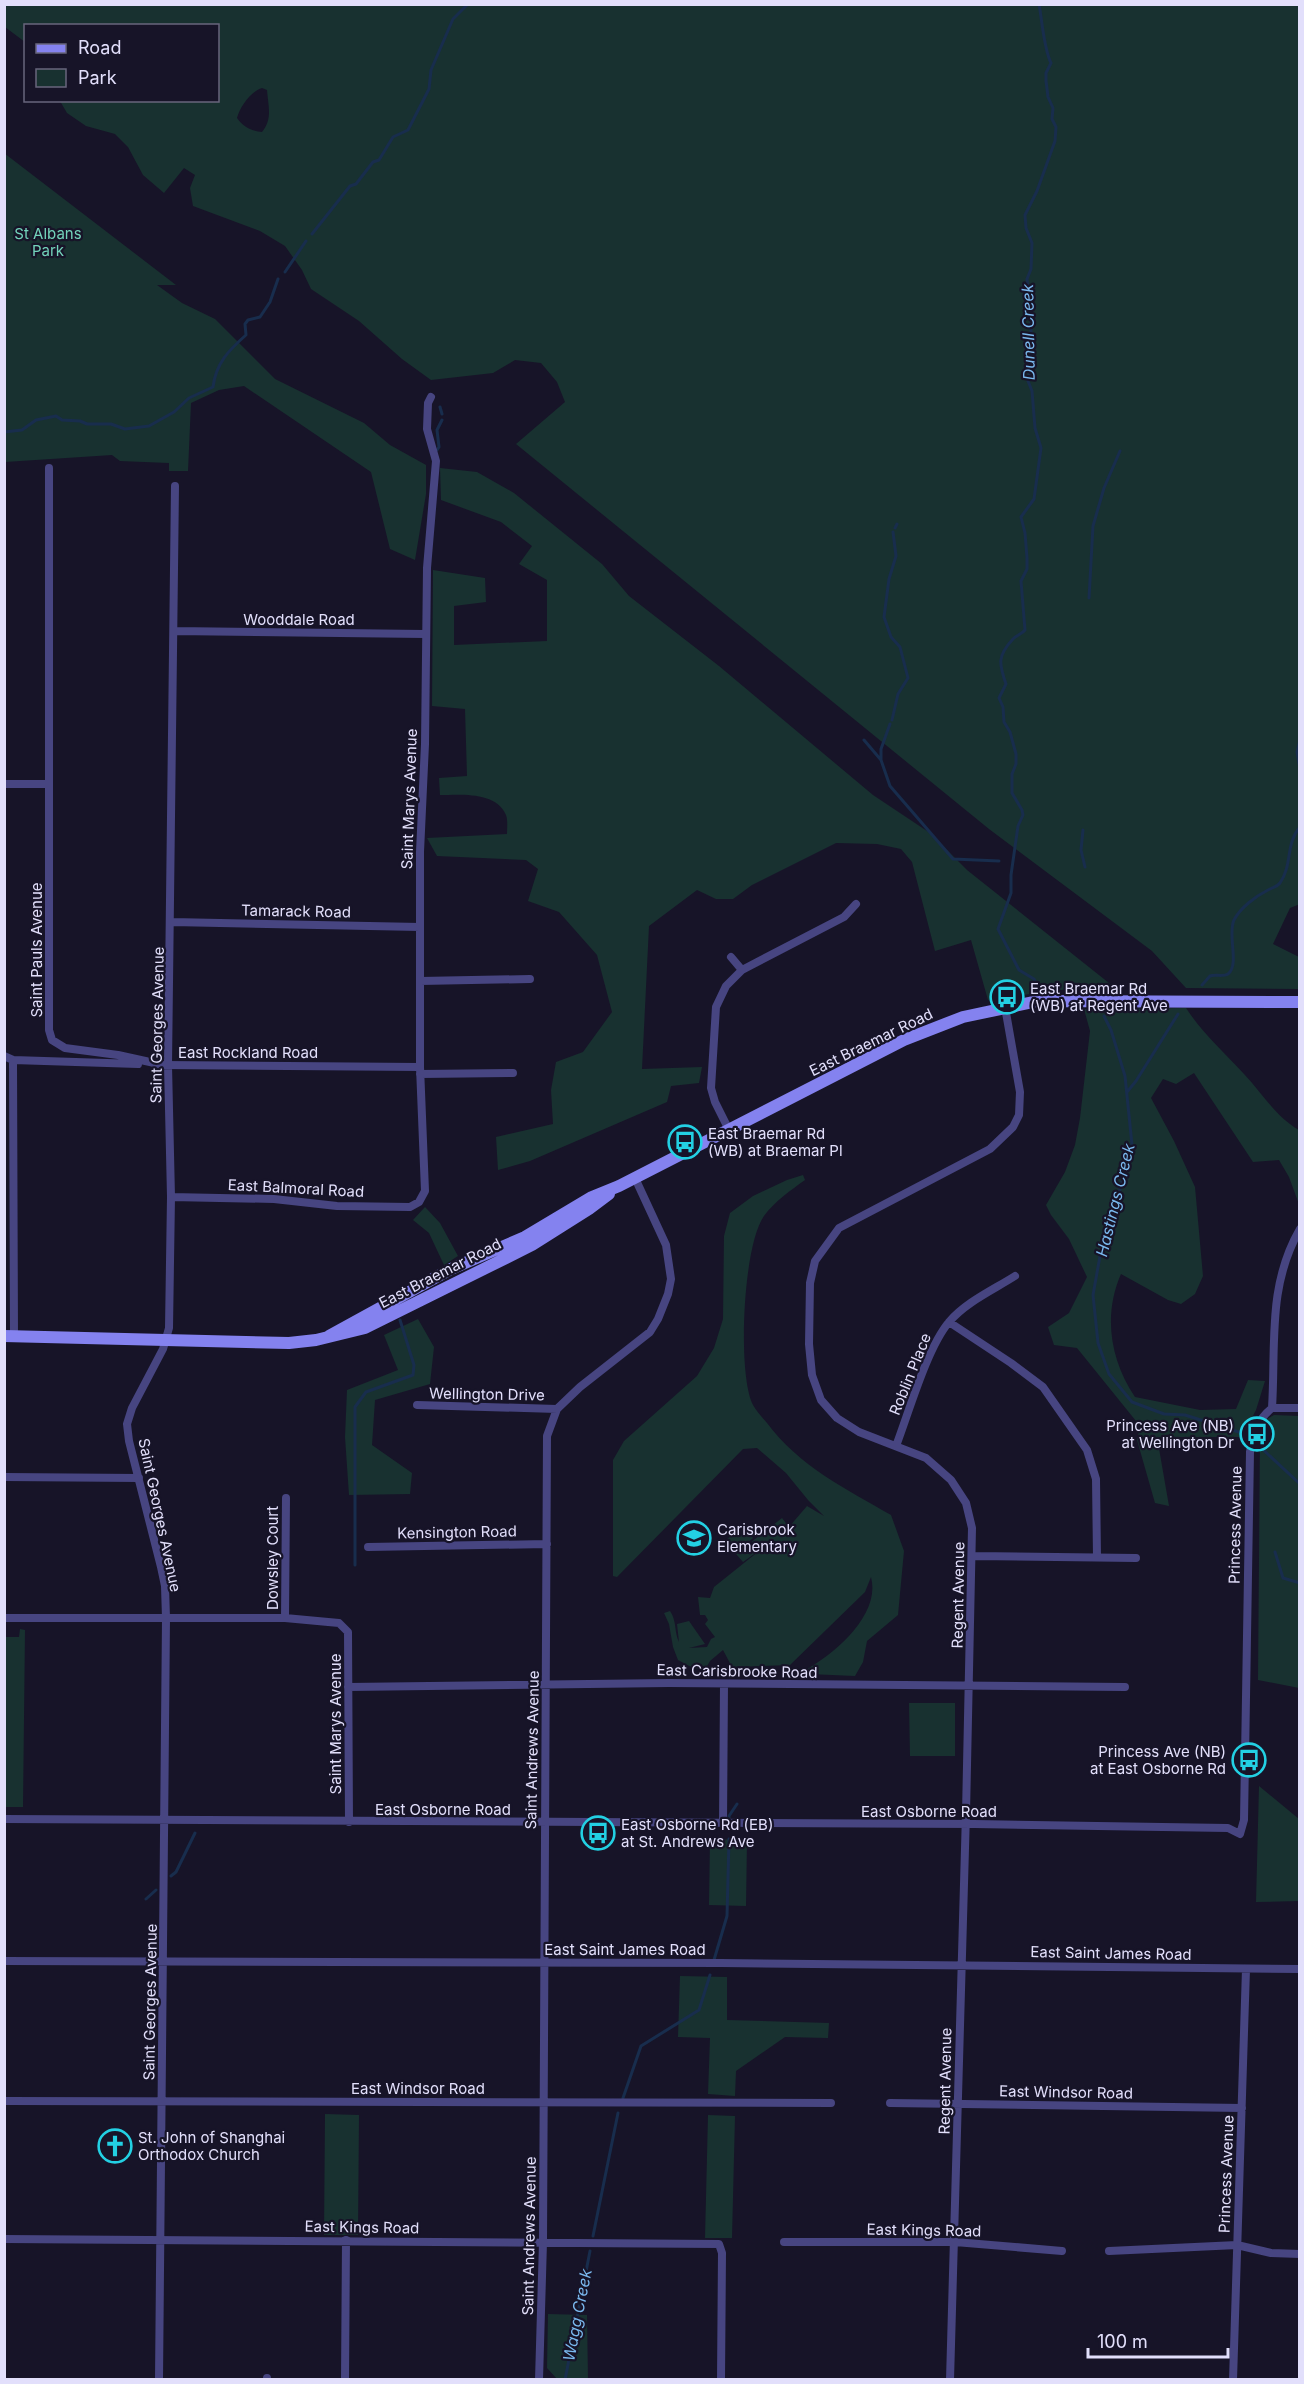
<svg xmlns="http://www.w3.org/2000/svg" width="1304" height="2384" font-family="Inter,sans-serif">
	<rect width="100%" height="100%" fill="#171428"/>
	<path fill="#183130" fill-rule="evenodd" d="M 5,4 L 1299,5 L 1300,904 L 1290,908 L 1273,944 L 1299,957 L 1299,989 L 1186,988 L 1152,951 L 989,829 L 516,444 L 565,402 L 557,382 L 541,363 L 515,360 L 493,373 L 431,380 L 402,359 L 359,321 L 311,289 L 302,270 L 285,246 L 260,231 L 193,206 L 190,188 L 195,175 L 184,168 L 164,193 L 143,175 L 128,147 L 115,134 L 86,126 L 67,113 L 60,101 L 218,100 L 218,26 L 26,26 L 25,42 L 5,27 ZM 262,88 L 267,90 C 268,105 273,119 262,132 C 252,131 243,127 237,118 C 240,107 250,92 262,88 Z
		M 4,153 L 176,285 L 157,285 L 182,303 L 215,319 L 275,379 L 364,423 L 390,445 L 426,465 L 426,494 L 415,560 L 390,549 L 371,472 L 244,386 L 219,390 L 191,403 L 188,471 L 169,471 L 169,463 L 120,461 L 112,455 L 5,462 Z
		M 440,468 L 477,472 L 514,493 L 602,564 L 629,596 L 719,666 L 873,795 L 930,833 L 967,870 L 1114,987 L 1058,990 L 988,1000 L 971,940 L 935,951 L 912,862 L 901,849 L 877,844 L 836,843 L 752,885 L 733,899 L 716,899 L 697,890 L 649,926 L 642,1069 L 702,1067 L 699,1083 L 671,1086 L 667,1102 L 530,1161 L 498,1170 L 496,1137 L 553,1124 L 551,1090 L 556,1062 L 583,1052 L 612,1012 L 597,955 L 559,912 L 528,901 L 538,869 L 526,860 L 437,856 L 427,838 L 507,834 C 507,828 508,820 506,815 C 496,791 460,795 440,795 L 439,778 L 467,776 L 465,709 L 432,706 L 433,570 L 485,578 L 486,602 L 454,606 L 454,645 L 547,641 L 547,580 L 519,564 L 532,546 L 501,522 L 441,500 Z
		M 1186,1008 C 1203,1034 1224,1052 1244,1074 C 1263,1094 1275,1116 1299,1130 L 1300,1207 L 1289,1177 L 1279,1160 L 1253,1162 L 1194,1073 L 1176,1084 L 1163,1079 L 1151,1098 L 1174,1141 L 1195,1187 L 1203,1276 L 1195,1294 L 1181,1304 L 1168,1300 L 1121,1274 C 1103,1315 1110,1360 1135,1397 L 1200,1410 L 1236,1409 L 1248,1380 L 1265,1381 L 1256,1410 L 1242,1437 L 1157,1437 L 1169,1506 L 1155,1503 L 1137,1440 L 1140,1426 L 1077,1348 L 1054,1345 L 1048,1327 L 1069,1313 L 1087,1277 L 1069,1239 L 1051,1215 L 1046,1205 L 1065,1172 L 1075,1145 L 1080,1118 L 1090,1031 L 1084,1009 Z
		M 803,1175 L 805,1180 C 791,1190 774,1202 764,1216 C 743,1245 737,1373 753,1405 C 756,1411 763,1418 767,1423 C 799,1466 846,1489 891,1515 L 904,1551 L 898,1615 L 867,1641 L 863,1662 L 855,1676 L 809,1674 L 806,1670 C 835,1653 881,1615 871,1577 L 865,1592 L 790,1665 L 732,1667 L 723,1650 L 710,1661 L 706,1668 L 695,1669 L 678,1660 L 673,1647 L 669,1624 L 664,1613 L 670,1611 C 677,1621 674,1632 679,1642 L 677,1624 L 689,1621 L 705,1644 L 689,1648 L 707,1647 L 711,1639 L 715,1637 L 705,1624 L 708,1620 L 705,1615 L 700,1615 L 698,1597 L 710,1598 L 714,1587 L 764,1547 L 743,1562 L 736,1554 L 782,1518 L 789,1527 L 807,1506 L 824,1516 L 808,1500 L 786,1473 L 757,1448 L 743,1449 L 617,1577 L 613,1576 L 613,1460 L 624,1441 L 697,1376 L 714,1348 L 723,1319 L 724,1236 L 730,1213 L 753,1196 L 787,1180 Z
		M 425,1207 L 440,1223 L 458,1256 L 444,1265 L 429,1233 L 413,1220 Z
		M 418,1319 L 434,1347 L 430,1384 L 375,1400 L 372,1445 L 412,1473 L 410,1494 L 349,1495 L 345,1437 L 347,1390 L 398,1370 L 384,1335 Z
		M 1274,1415 L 1299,1416 L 1299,1688 L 1258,1680 L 1260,1435 L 1267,1419 Z
		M 742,1526 L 753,1538 L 737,1552 L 726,1540 Z
		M 20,1629 L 25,1630 L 23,1807 L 5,1807 L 5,1637 L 19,1637 Z
		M 909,1703 L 955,1703 L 955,1756 L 910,1756 Z
		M 1259,1786 L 1299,1819 L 1299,1901 L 1256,1902 Z
		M 710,1839 L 747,1840 L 746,1906 L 709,1905 Z
		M 680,1976 L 727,1977 L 727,2020 L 829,2023 L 828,2038 L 785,2037 L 736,2071 L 735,2096 L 708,2094 L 710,2038 L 678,2037 Z
		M 325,2114 L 359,2115 L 358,2235 L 324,2235 Z
		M 708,2115 L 735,2116 L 732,2238 L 705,2238 Z
		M 548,2314 L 587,2315 L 588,2379 L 557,2379 L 547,2368 Z"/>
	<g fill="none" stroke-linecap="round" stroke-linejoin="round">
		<path stroke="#182d4d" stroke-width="3" d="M 312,234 L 350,186 L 356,184 L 373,162 L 379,160 L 393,137 L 408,130 L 429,89 L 431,70 L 453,19 L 468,4
			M 285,272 L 306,241
			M 440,407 L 442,414
			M 4,432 L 22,430 L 36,420 L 56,416 L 62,420 L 80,421 L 87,424 L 111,424 L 125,429 L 149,426 L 174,412 L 189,398 L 213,387 C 216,363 229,350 246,335 L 245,324 L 248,320 L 260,317 L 270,302 L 278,279
			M 437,450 L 439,447 L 437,430 L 442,420
			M 895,528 L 897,524
			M 1089,598 L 1093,526 L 1104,488 L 1120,451
			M 892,720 L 898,694 L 908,678 L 900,647 L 891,637 L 884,617 L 889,579 L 896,556 L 893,532
			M 864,740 L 881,760 L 890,786 L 953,859 L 999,861
			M 1300,740 L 1297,752 L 1300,769
			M 881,760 L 881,749 L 890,724
			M 1300,778 L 1300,781
			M 1083,830 L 1081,850 L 1085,867
			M 1202,985 L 1210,976 C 1215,974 1223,977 1228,974 C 1240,964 1227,935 1234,920 C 1240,908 1256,896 1268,890 C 1273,887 1277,887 1280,883 C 1293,864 1285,844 1300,827
			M 1038,987 L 1034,979 L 1019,970 L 998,929 L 1011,893 L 1011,875 L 1018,826 L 1023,815 L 1022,810 L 1012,793 L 1012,774 L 1016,764 L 1016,754 L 1010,732 L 1004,722 L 1003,707 L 999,698 L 1006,684 C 999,664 997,656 1013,639 C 1017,635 1022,634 1025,630 L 1021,581 L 1027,569 L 1027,558 L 1025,533 L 1021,517 L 1034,499 L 1041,448 L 1035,428 L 1032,391 L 1028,381 L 1031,367 L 1031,311 L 1027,279 L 1031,269 L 1032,243 L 1026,228 L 1025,215 L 1037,191 L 1055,141 L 1056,127 L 1052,119 L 1053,108 L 1048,97 L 1046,81 L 1046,73 L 1051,63 C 1044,50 1042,20 1039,4
			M 1104,1016 L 1111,1030 L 1125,1076 L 1132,1145 L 1114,1211 L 1104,1234 L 1093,1295 L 1098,1343 L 1109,1374 L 1132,1402 L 1164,1414 L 1185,1415 L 1245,1434
			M 1127,1092 L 1136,1081 L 1178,1014
			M 1258,1445 L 1300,1484
			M 1275,1552 L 1283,1578 L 1300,1583
			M 355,1565 L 355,1407 L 366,1392 L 413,1375 L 414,1365 L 400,1320
			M 729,1821 L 729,1816 L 737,1804
			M 171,1876 L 176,1872 L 195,1833
			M 146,1899 L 156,1890
			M 714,1960 L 727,1916 L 729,1839
			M 623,2098 L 641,2046 L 699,2010 L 710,1975
			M 593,2236 L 618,2113
			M 565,2380 L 590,2251"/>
		<path stroke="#474581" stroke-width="8" d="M 49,468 L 49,1030 L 52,1040 L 65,1048 L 118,1055 L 159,1064
			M 174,631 L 425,634
			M 4,784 L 49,784
			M 172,922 L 420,927
			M 731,957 L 742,970
			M 420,981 L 530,979
			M 4,1056 L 13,1060 L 138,1064
			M 13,1060 L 14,1336
			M 163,1065 L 420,1067
			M 420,1074 L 513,1073
			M 729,1130 L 715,1102 L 711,1088 L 716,1007 L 726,986 L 742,970 L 844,917 L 856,904
			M 171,1197 L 274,1199 L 337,1206 L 410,1207 L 419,1202 L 425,1191 L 420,1067 L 420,852 L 425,744 L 427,568 L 436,461 L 427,429 L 428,403 L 431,397
			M 949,1322 L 1011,1363 L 1043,1387 L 1087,1450 L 1096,1479 L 1097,1557
			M 417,1405 L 557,1409
			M 1272,1408 L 1300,1408
			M 896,1446 C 909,1412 927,1348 949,1322 C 966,1302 993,1290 1015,1276
			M 4,1477 L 139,1478
			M 368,1547 L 547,1544
			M 973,1556 L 1136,1558
			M 4,1618 L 285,1618 L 339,1623 L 348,1632 L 349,1822
			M 285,1618 L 286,1498
			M 348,1687 L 669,1683 L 1125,1687
			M 4,1819 L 974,1824 L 1228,1828 L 1240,1834 L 1244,1820 L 1250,1452 C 1253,1434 1257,1420 1272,1408 C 1276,1345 1267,1286 1300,1229
			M 723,1824 L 724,1684
			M 4,1961 L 721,1963 L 1300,1969
			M 4,2101 L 831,2103
			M 890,2103 L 1242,2108
			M 4,2239 L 719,2244 L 722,2253 L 721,2380
			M 784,2242 L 955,2242 L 1062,2251
			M 1109,2251 L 1237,2245 L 1271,2253 L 1300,2254
			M 267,2378 L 267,2380
			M 159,2380 L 166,1618 L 165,1586 L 161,1567 L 129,1441 L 127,1424 L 132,1408 L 163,1349 L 169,1328 L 171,1197 L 168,1065 L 175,486
			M 345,2380 L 346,2240
			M 539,2380 L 543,2242 L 547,1436 L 557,1409 L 580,1387 L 650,1332 L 658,1319 L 668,1294 L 671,1279 L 666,1245 L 635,1178
			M 950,2380 L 966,1813 L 972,1528 L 966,1503 L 951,1480 L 926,1458 L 859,1432 L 837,1418 L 821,1400 L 812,1375 L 809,1344 L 810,1283 L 815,1261 L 839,1228 L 990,1149 L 1013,1127 L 1019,1115 L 1020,1092 L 1005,1007
			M 1233,2380 L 1246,1969"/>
		<path stroke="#8482ef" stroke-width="12" d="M 4,1336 L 289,1343 L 316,1340 L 365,1328 L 532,1245 L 589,1209 L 609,1194
			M 329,1336 L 451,1269 L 525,1237 L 592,1197 L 619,1186 L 904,1040 L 963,1017 L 1038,1001 L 1300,1002"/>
	</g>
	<defs>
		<g id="bus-ring" transform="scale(1.725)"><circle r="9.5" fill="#171428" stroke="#23d0e3" stroke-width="1.5"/><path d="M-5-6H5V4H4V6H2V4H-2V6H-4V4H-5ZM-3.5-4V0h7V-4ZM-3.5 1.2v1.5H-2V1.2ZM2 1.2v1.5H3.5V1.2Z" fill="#23d0e3"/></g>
		<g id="school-ring" transform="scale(1.725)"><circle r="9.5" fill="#171428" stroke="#23d0e3" stroke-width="1.5"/><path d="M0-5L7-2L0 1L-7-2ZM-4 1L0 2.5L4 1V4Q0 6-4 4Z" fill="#23d0e3"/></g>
		<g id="church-ring" transform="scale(1.725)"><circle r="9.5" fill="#171428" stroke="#23d0e3" stroke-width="1.5"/><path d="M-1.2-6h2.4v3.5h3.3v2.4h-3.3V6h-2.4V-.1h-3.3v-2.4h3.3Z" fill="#23d0e3"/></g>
	</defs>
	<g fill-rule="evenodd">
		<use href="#bus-ring" x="1007" y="997"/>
		<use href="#bus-ring" x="685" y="1142"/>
		<use href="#bus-ring" x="1257" y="1434"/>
		<use href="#school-ring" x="694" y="1538"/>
		<use href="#bus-ring" x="1249" y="1760"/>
		<use href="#bus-ring" x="598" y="1833"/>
		<use href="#church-ring" x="115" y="2146"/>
	</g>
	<g text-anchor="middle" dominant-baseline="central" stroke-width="4.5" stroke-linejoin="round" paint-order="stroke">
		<g font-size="15" fill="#73d3bb" stroke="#171428">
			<text x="48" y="233">St Albans<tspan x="48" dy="17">Park</tspan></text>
		</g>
		<g font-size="15" fill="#e2dffb" stroke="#171428">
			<text x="299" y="619">Wooddale Road</text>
			<text transform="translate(409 799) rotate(-88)">Saint Marys Avenue</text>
			<text transform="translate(296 911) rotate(1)">Tamarack Road</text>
			<text transform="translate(36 950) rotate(-90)">Saint Pauls Avenue</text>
			<text transform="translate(157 1025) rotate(-89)">Saint Georges Avenue</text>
			<text transform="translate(871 1042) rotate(-26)">East Braemar Road</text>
			<text x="248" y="1052">East Rockland Road</text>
			<text transform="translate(296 1188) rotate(3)">East Balmoral Road</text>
			<text transform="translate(440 1273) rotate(-27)">East Braemar Road</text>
			<text transform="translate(910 1374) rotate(-68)">Roblin Place</text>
			<text transform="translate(487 1394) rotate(1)">Wellington Drive</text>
			<text transform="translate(160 1515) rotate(78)">Saint Georges Avenue</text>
			<text transform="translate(1235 1525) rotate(-89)">Princess Avenue</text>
			<text transform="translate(457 1532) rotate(-1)">Kensington Road</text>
			<text transform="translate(272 1558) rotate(-90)">Dowsley Court</text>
			<text transform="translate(958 1595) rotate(-89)">Regent Avenue</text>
			<text transform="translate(737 1671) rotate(1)">East Carisbrooke Road</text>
			<text transform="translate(335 1724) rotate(-90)">Saint Marys Avenue</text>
			<text transform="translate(532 1750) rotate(-89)">Saint Andrews Avenue</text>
			<text x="443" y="1809">East Osborne Road</text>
			<text x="929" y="1811">East Osborne Road</text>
			<text x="625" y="1949">East Saint James Road</text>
			<text transform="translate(1111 1953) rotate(1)">East Saint James Road</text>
			<text transform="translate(150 2002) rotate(-89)">Saint Georges Avenue</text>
			<text transform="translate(945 2081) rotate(-89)">Regent Avenue</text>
			<text x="418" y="2088">East Windsor Road</text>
			<text transform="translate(1066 2092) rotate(1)">East Windsor Road</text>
			<text transform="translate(1226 2174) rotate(-88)">Princess Avenue</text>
			<text transform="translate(362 2227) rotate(1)">East Kings Road</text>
			<text transform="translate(924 2230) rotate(1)">East Kings Road</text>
			<text transform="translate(529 2236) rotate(-89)">Saint Andrews Avenue</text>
		</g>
		<g font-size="15" fill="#e2dffb" stroke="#171428" text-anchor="start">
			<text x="1030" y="988">East Braemar Rd<tspan x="1030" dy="17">(WB) at Regent Ave</tspan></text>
			<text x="708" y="1133">East Braemar Rd<tspan x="708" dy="17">(WB) at Braemar Pl</tspan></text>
			<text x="1234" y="1425" text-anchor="end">Princess Ave (NB)<tspan x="1234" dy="17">at Wellington Dr</tspan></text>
			<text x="717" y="1529">Carisbrook<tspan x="717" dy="17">Elementary</tspan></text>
			<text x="1226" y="1751" text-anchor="end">Princess Ave (NB)<tspan x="1226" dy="17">at East Osborne Rd</tspan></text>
			<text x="621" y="1824">East Osborne Rd (EB)<tspan x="621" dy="17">at St. Andrews Ave</tspan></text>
			<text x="138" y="2137">St. John of Shanghai<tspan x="138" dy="17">Orthodox Church</tspan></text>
		</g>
		<g font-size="16" font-style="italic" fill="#7ab8ee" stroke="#171428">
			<text transform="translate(1028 332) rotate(-91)">Dunell Creek</text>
			<text transform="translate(1115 1200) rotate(-76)">Hastings Creek</text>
			<text transform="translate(577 2315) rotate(-79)">Wagg Creek</text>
		</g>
	</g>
	<rect width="1304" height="2384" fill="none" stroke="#e2dffb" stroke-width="12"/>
	<rect x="24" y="24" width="195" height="78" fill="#171428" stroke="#68657c" stroke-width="1.5"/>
	<rect x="36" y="44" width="30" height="9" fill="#8482ef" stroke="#68657c" stroke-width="1.5"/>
	<text x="78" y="54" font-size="18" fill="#e2dffb">Road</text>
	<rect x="36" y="69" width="30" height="18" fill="#183130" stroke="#68657c" stroke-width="1.5"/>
	<text x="78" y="84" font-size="18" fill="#e2dffb">Park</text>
	<path d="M1088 2348v9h140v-9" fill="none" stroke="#e2dffb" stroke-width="3"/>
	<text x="1097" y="2348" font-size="18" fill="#e2dffb" stroke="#171428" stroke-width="4.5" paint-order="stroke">100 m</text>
</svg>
